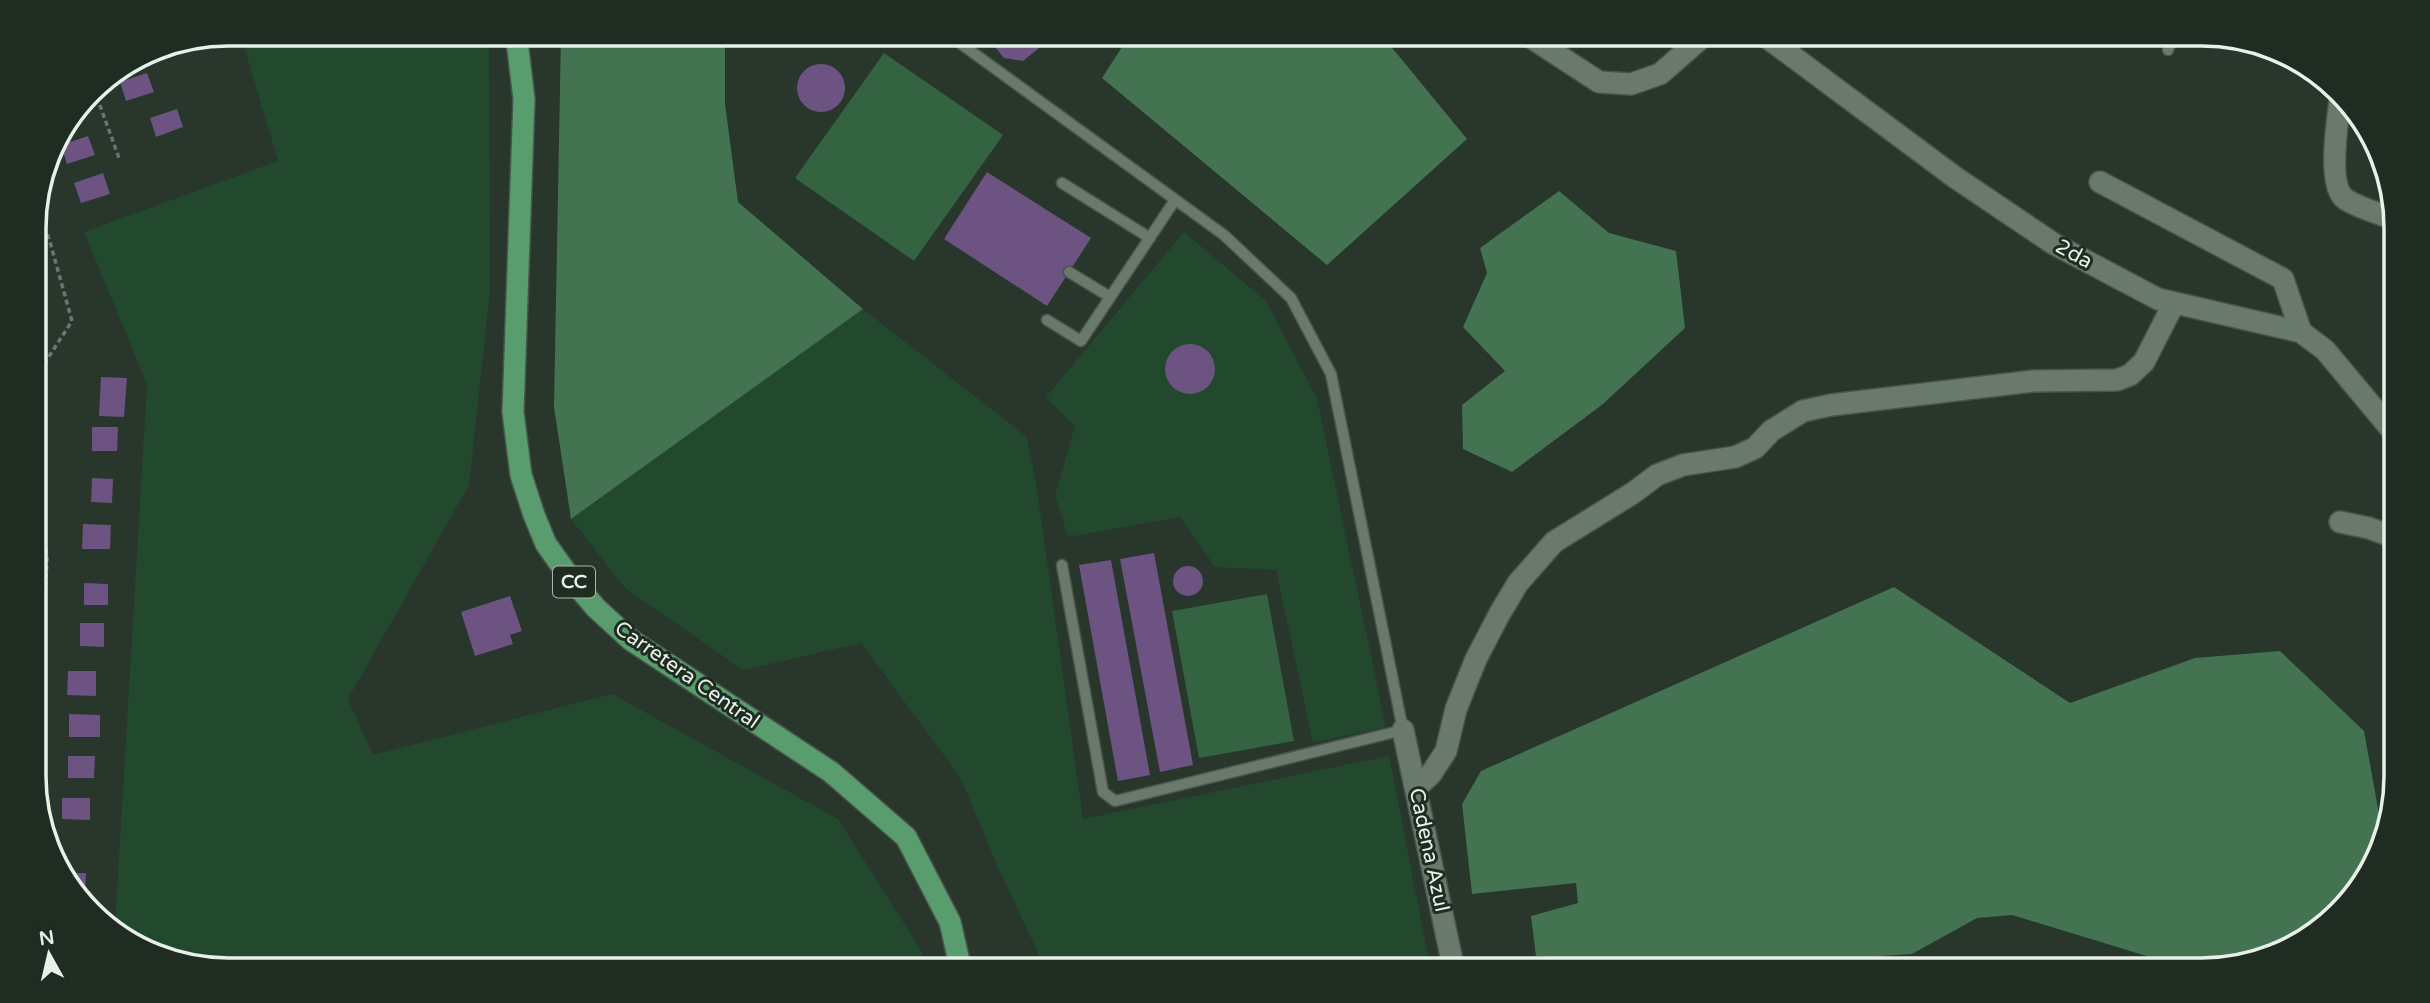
<svg xmlns="http://www.w3.org/2000/svg" width="2430" height="1003" font-family="'Varela Round',sans-serif">
	<rect width="100%" height="100%" fill="#28362b"/>
	<path fill="#22492e" d="M 240,33 L 489,33 L 490,291 L 469,485 L 348,699 L 373,755 L 612,694 L 838,819 L 922,952 L 926,970 L 228,970 L 165,959 L 115,925 L 147,384 L 84,232 L 278,161 Z
		M 1184,232 L 1266,301 L 1317,399 L 1386,727 L 1313,743 L 1276,570 L 1215,567 L 1180,517 L 1068,537 L 1055,496 L 1075,426 L 1046,397 Z
		M 863,309 L 1027,437 L 1037,489 L 1083,819 L 1389,756 L 1431,970 L 1046,970 L 1000,872 L 960,777 L 861,643 L 743,670 L 625,588 L 571,519 Z"/>
	<path fill="#437350" d="M 561,33 L 725,33 L 725,104 L 738,202 L 863,309 L 571,519 L 554,407 Z
		M 1131,33 L 1380,33 L 1467,139 L 1327,265 L 1102,78 Z
		M 1559,191 L 1609,233 L 1676,251 L 1685,328 L 1603,404 L 1512,472 L 1463,449 L 1462,405 L 1505,371 L 1463,327 L 1487,273 L 1480,248 Z
		M 1894,587 L 2070,703 L 2195,658 L 2280,651 L 2364,731 L 2384,841 L 2320,930 L 2214,969 L 2189,969 L 2012,915 L 1977,918 L 1912,954 L 1726,966 L 1536,956 L 1531,916 L 1578,903 L 1576,883 L 1472,894 L 1462,804 L 1481,771 Z"/>
	<path fill="#336340" d="M 884,53 L 1003,135 L 914,261 L 795,178 Z
		M 1267,594 L 1294,741 L 1199,758 L 1172,611 Z"/>
	<path fill="#6c5381" d="M 967,33 L 1041,33 L 1039,48 L 1023,61 L 1004,58 L 991,42 L 972,40 Z
		M797 88a24 24 0 1 1 48 0a24 24 0 1 1-48 0Z
		M 147,73 L 154,92 L 126,101 L 120,82 Z
		M 177,109 L 183,127 L 156,137 L 150,118 Z
		M 88,136 L 95,155 L 67,164 L 61,145 Z
		M 987,172 L 1091,238 L 1047,306 L 944,239 Z
		M 103,173 L 110,194 L 81,203 L 74,183 Z
		M1165 369a25 25 0 1 1 50 0a25 25 0 1 1-50 0Z
		M 101,377 L 127,378 L 124,417 L 99,416 Z
		M 92,427 L 118,427 L 117,451 L 92,451 Z
		M 92,478 L 113,479 L 112,503 L 91,502 Z
		M 83,524 L 111,525 L 110,549 L 82,549 Z
		M 1154,553 L 1193,765 L 1160,772 L 1120,559 Z
		M 1111,560 L 1150,775 L 1118,781 L 1079,565 Z
		M1173 581a15 15 0 1 1 30 0a15 15 0 1 1-30 0Z
		M 84,583 L 108,584 L 108,605 L 84,605 Z
		M 510,596 L 522,631 L 510,635 L 513,644 L 475,656 L 461,612 Z
		M 80,623 L 104,623 L 104,647 L 80,646 Z
		M 68,671 L 96,671 L 96,696 L 67,695 Z
		M 69,714 L 100,715 L 100,737 L 69,737 Z
		M 68,756 L 95,756 L 94,778 L 68,778 Z
		M 62,798 L 90,798 L 90,820 L 62,819 Z
		M 67,873 L 86,873 L 85,893 L 76,893 Z"/>
	<g fill="none" stroke-linecap="round" stroke-linejoin="round">
		<g stroke="#48554b" stroke-width="13">
			<path id="service" d="M 946,33 L 1224,235 L 1291,298 L 1331,374 L 1403,730 L 1115,801 L 1103,792 L 1062,565
				M 804,38 L 808,33
				M 2168,50 L 2173,33
				M 1062,183 L 1150,238
				M 1069,272 L 1110,297
				M 1047,320 L 1081,341 L 1175,200"/>
		</g>
		<g stroke="#48554b" stroke-width="24">
			<path id="minor" d="M 1524,33 L 1599,82 L 1631,84 L 1660,74 L 1707,33
				M 1761,33 L 1956,178 L 2054,244 L 2158,299 L 2301,332 L 2325,350 L 2396,435
				M 2341,94 C 2338,116 2327,183 2344,198 C 2357,208 2380,213 2395,220
				M 2100,182 L 2283,279 L 2301,332
				M 2340,522 L 2369,528 L 2396,538
				M 1403,730 L 1454,970
				M 1416,788 L 1431,774 L 1446,751 L 1456,709 L 1476,659 L 1500,613 L 1518,583 L 1554,542 L 1633,493 L 1657,475 L 1683,465 L 1735,457 L 1755,448 L 1771,431 L 1803,411 L 1831,405 L 2034,381 L 2117,380 L 2130,375 L 2144,362 L 2174,303"/>
		</g>
		<g stroke="#48554b" stroke-width="24">
			<path id="primary" d="M 516,33 L 524,99 L 513,412 L 521,475 L 534,515 L 546,544 L 568,575 L 596,608 L 631,640 L 831,772 L 906,837 L 950,922 L 961,970"/>
		</g>
		<path stroke="#6b776e" stroke-width="3.5" stroke-dasharray="5 3.5" stroke-linecap="butt" d="M 94,89 L 119,158
			M 35,378 L 72,321 L 50,242 L 37,204
			M 35,447 L 47,558 L 37,783"/>
		<use href="#service" stroke="#69796c" stroke-width="10"/>
		<use href="#minor" stroke="#69796c" stroke-width="21"/>
		<use href="#primary" stroke="#599c6e" stroke-width="21"/>
	</g>
	<g text-anchor="middle" dominant-baseline="central" stroke-width="6" stroke-linejoin="round" paint-order="stroke">
		<rect fill="#1e2c21" stroke="#abb5ad" stroke-width="2" x="553" y="566.5" width="42" height="31" rx="5"/>
		<g font-size="19" font-weight="bold" fill="#e7f0e9">
			<text x="574" y="582">CC</text>
		</g>
		<g font-size="21" fill="#e7f0e9" stroke="#1e2c21">
			<text transform="translate(2074 254) rotate(29)">2da</text>
			<text transform="translate(687 675) rotate(35)">Carretera Central</text>
			<text transform="translate(1429 850) rotate(78)">Cadena Azul</text>
		</g>
	</g>
	<path d="M0 0H2430V1003H0ZM228 46H2202A182 182 0 0 1 2384 228V776A182 182 0 0 1 2202 958H228A182 182 0 0 1 46 776V228A182 182 0 0 1 228 46Z" fill="#1e2c21" fill-rule="evenodd"/>
	<path fill="none" stroke="#e7f0e9" stroke-width="3.5" d="M228 46H2202A182 182 0 0 1 2384 228V776A182 182 0 0 1 2202 958H228A182 182 0 0 1 46 776V228A182 182 0 0 1 228 46Z"/>
	<g transform="translate(49 954) rotate(352)" stroke="#1e2c21" stroke-width="5" paint-order="stroke">
	<path d="M0-5L12 26L0 18L-12 26Z" fill="#e7f0e9"/>
	<text y="-10" font-size="19" font-weight="bold" text-anchor="middle" fill="#e7f0e9">N</text>
	</g>
</svg>
